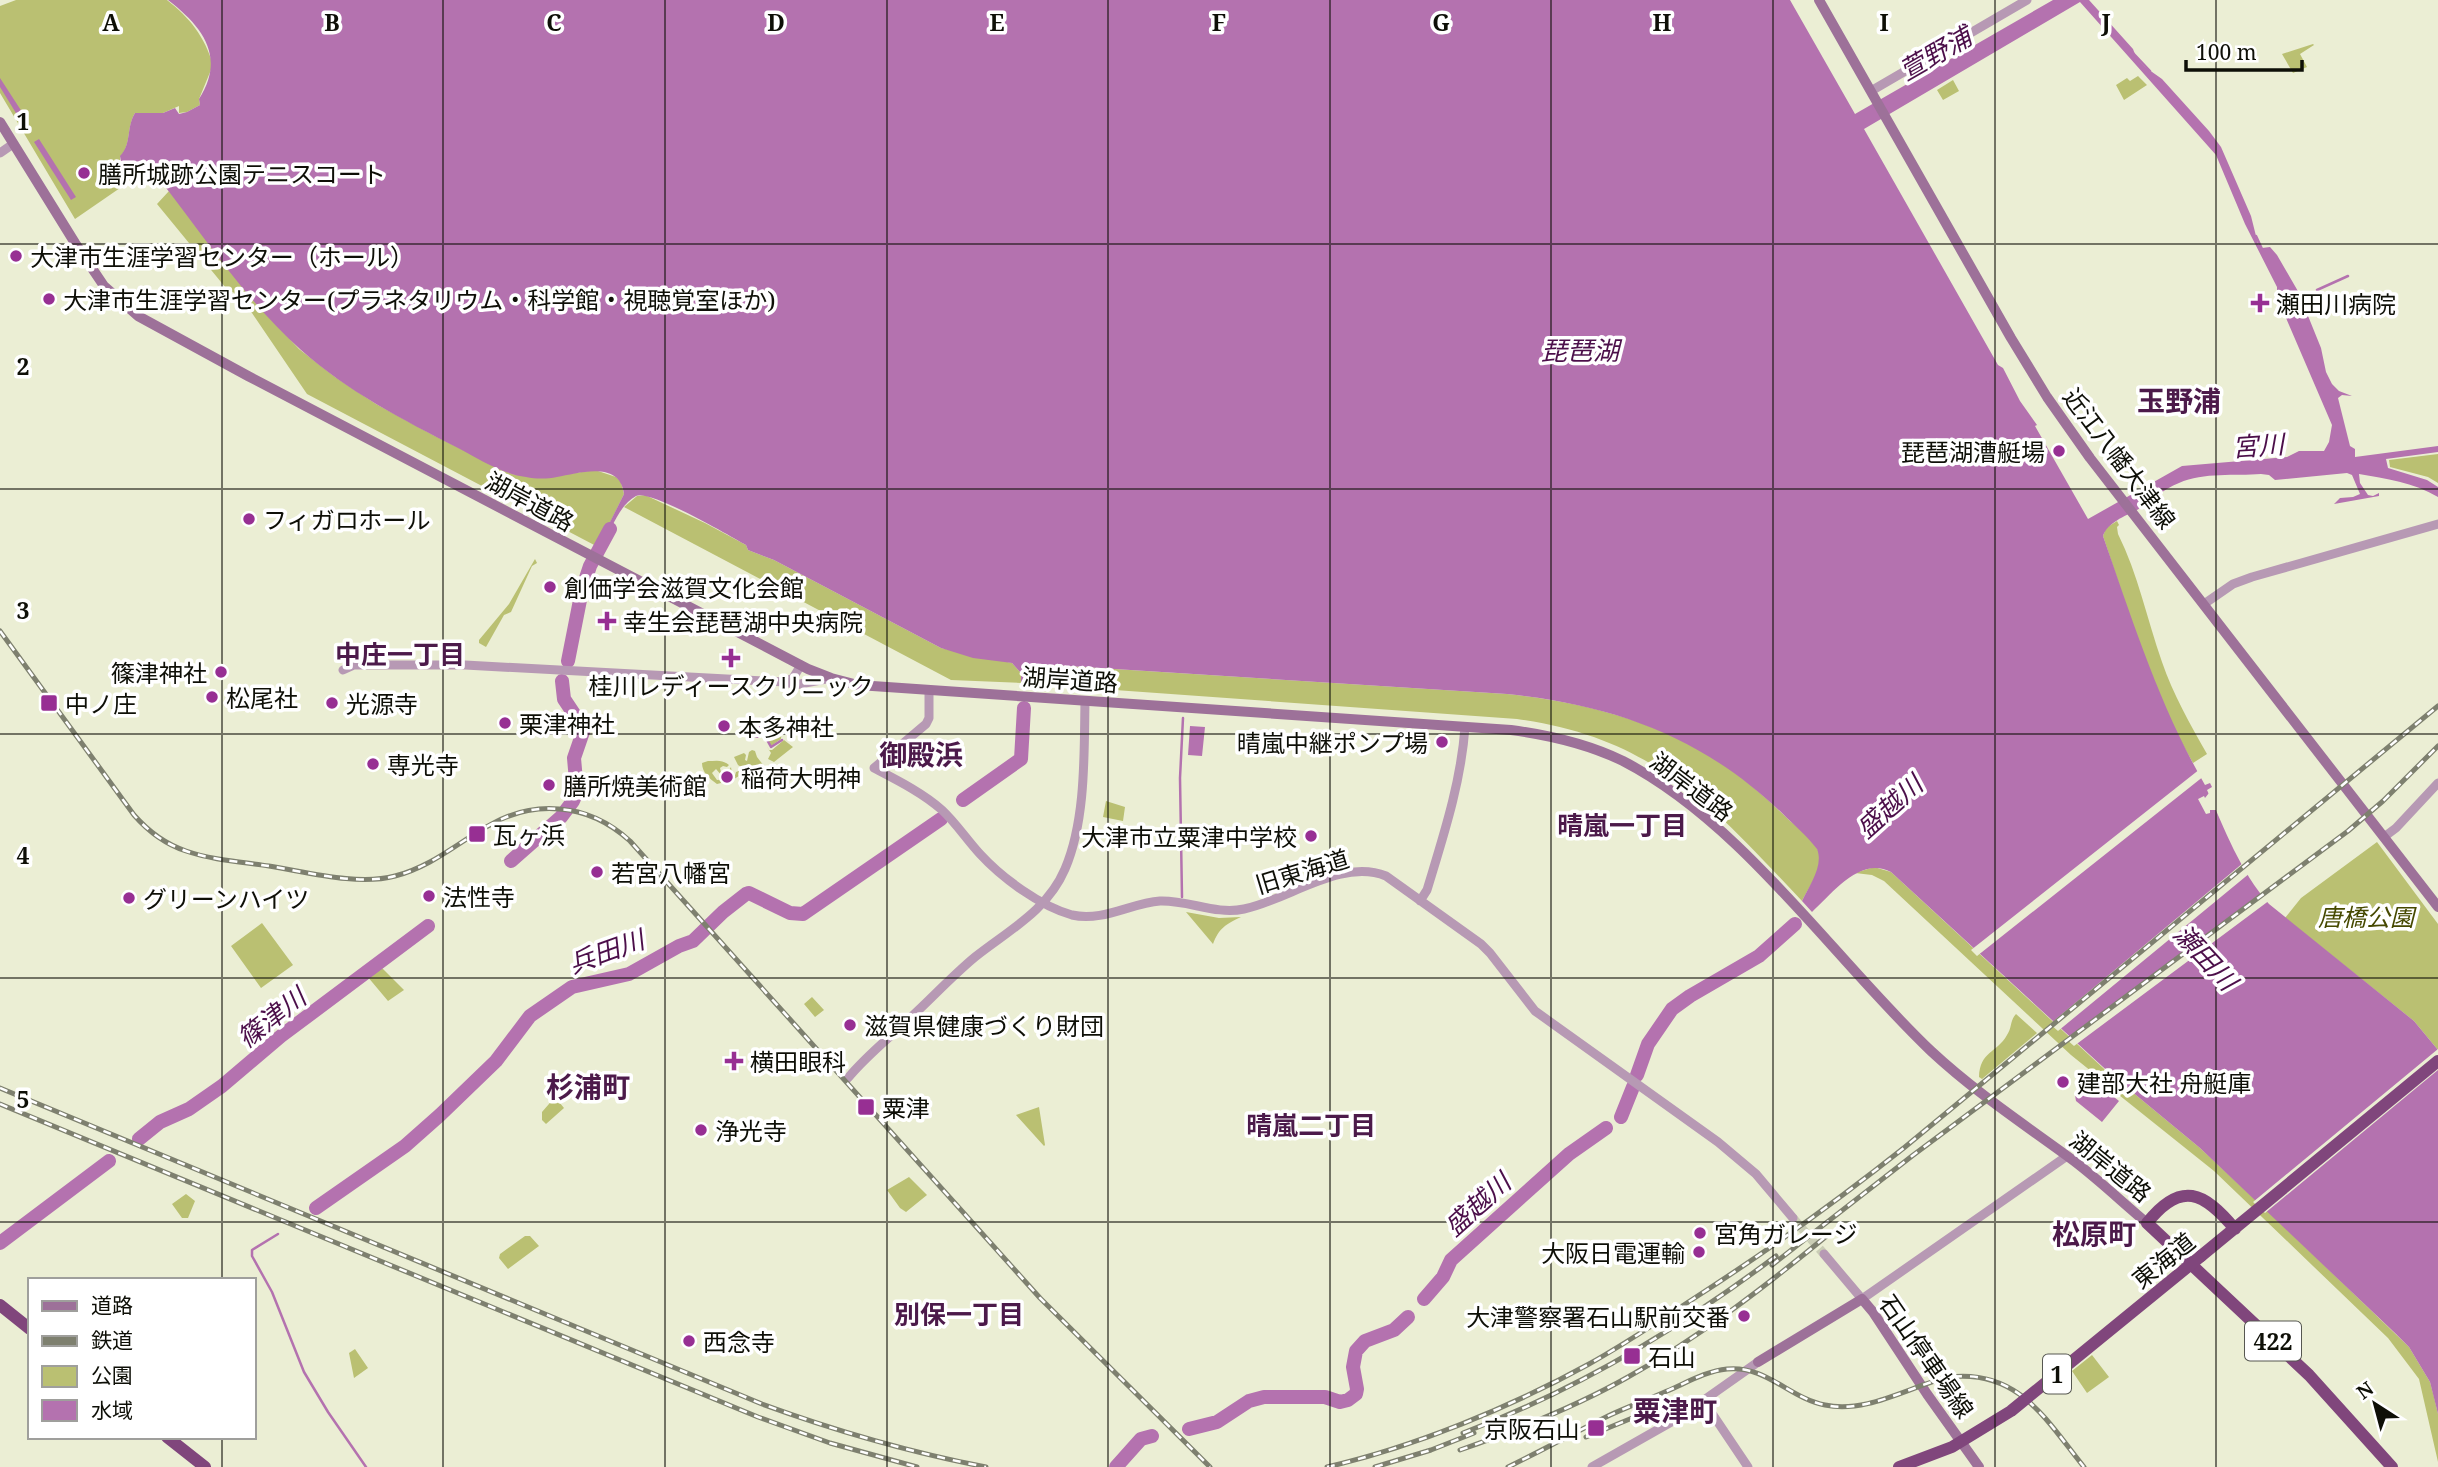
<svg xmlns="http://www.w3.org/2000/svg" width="2438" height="1467" font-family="'Noto Serif','Noto Sans JP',serif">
	<rect width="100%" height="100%" fill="#ebeed4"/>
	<path fill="#bac072" d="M 16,0 L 167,0 C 190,18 205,37 213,65 L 199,99 L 200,105 L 187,112 L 179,113 L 179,106 L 163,113 L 135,113 C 126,128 132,144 120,157 L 120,163 L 136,177 L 75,219 L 0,93 L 0,6 Z
		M 2313,44 L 2314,45 L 2300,54 L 2307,67 L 2293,73 L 2282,54 Z
		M 2138,76 L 2147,85 L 2124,100 L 2116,85 L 2127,78 L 2130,81 Z
		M 1953,80 L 1959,91 L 1943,100 L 1937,90 Z
		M 169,191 L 269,317 L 299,349 L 335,377 L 376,404 L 433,435 L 512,474 L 540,478 L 595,470 L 616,477 L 621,482 L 624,494 L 598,547 L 307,394 L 252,313 L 233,292 L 230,293 L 157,204 Z
		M 2438,454 L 2438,483 L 2428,477 L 2390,467 L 2389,460 Z
		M 645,495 L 705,523 L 746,545 L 748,550 L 774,560 L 941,648 L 1012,663 L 1021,673 L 1021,683 L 951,680 L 624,507 L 637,496 Z
		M 2117,521 L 2119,525 L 2117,527 L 2118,534 C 2138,574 2147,619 2162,662 C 2173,694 2190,724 2207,754 L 2193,763 C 2152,692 2129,613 2103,536 L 2106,528 Z
		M 535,559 L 537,563 L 532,566 L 511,612 L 504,615 L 486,647 L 479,643 L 479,640 L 509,604 Z
		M 1051,665 L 1507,694 C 1576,701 1646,718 1706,753 C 1737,771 1764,796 1789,820 C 1799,829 1819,843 1820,857 C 1821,871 1808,889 1802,901 C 1712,806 1655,738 1517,719 L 1031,684 C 1032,671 1040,668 1051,665 Z
		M 778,723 L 782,728 L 781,739 L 771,746 L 766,736 L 769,734 L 769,725 Z
		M 784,740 L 793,747 L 774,762 L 768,759 L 771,753 L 766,745 L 769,750 L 772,750 Z
		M 752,750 L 755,751 L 757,757 L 764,766 L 751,776 L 744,773 L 734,779 L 736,772 L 744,769 L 738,765 L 734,757 L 744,753 L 746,755 L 745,760 L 747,761 L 749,752 Z
		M 708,761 C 716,761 722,759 729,765 L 727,767 L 723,766 L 720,768 L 722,776 L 716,769 L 712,773 L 717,780 L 727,779 L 731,776 L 728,772 L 731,767 L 732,774 L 729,781 L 717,784 C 710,779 702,773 702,763 Z
		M 1106,801 L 1125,807 L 1123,821 L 1103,817 Z
		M 2377,842 L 2438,924 L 2438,1050 L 2414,1021 L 2285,918 L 2301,898 Z
		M 1874,867 L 1891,872 L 2115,1079 L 2107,1084 L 2071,1055 L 1884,881 L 1872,875 L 1855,873 Z
		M 1186,912 L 1219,918 L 1241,917 C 1226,924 1219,928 1213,944 Z
		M 262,923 L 293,965 L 261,988 L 231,946 Z
		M 380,966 L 404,990 L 388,1001 L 367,976 Z
		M 812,997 L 824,1010 L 815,1017 L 804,1004 Z
		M 2016,1014 L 2037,1033 L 1982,1079 L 1979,1077 C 1980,1051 1997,1053 2007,1035 C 2012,1028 2010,1020 2016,1014 Z
		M 2125,1086 L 2200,1148 L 2274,1217 L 2409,1347 L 2430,1382 L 2434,1397 L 2438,1414 L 2438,1462 L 2419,1379 L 2388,1338 L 2214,1171 L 2114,1091 Z
		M 555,1097 L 564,1108 L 546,1124 L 542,1120 L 542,1112 Z
		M 1039,1107 L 1045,1145 L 1044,1146 L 1016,1115 Z
		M 909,1177 L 927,1195 L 906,1212 L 900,1208 L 887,1190 Z
		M 186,1194 L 195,1201 L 188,1218 L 182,1218 L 172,1204 Z
		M 525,1236 L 530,1236 L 539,1246 L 508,1269 L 499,1258 L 500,1254 Z
		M 355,1349 L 368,1368 L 354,1378 L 349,1353 Z
		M 2092,1355 L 2109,1377 L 2087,1393 L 2072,1371 Z"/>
	<path fill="#b472af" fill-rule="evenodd" d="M 168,0 L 1790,0 L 1855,114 L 2053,0 L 2089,0 L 2133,49 L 2136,57 L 2145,67 L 2162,79 L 2209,131 L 2221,147 L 2251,216 L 2258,244 L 2262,248 L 2270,247 L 2277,255 L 2299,293 L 2308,292 L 2309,295 L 2302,301 L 2321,348 L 2326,372 L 2332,384 L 2339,391 L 2352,396 L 2342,395 L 2338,398 L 2350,446 L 2355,449 L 2355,457 L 2438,446 L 2438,452 L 2386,459 L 2388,468 L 2427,480 L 2438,487 L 2438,497 C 2413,482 2386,479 2359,474 L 2360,483 L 2368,495 L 2373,496 L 2379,493 L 2379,496 L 2334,504 L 2340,498 L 2353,497 L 2360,494 L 2352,475 L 2347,473 L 2275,480 L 2269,475 L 2261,474 C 2235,476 2204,472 2179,483 C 2163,489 2152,501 2137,510 C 2125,516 2107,523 2103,536 C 2133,622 2159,705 2205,785 L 2210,783 L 2212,787 L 2207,790 C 2225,830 2240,871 2269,904 L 2414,1021 L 2438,1050 L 2438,1414 L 2430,1382 L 2409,1347 L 2396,1334 L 2200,1148 L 2125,1086 L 2109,1093 L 2119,1101 L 2102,1122 L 2076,1101 L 2075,1095 L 2087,1081 L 2090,1083 L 2093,1080 L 2102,1087 L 2115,1078 L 1891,872 C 1860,856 1833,893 1812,912 L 1802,901 C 1809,886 1824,866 1817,849 C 1807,836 1794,825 1783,814 C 1704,738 1616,705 1507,694 L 1052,665 C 1040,668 1032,671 1031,684 L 1021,683 L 1021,673 L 1012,663 L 973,658 L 941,648 L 774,560 L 748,550 L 746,545 C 730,536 650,489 636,496 C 619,505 611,530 603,546 L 599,544 L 624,494 C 620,460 579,473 557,477 C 547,479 536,479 526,477 C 502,474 479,459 458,448 C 403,420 347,391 301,350 C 243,298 200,230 152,170 L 138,180 L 121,162 L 120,156 C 132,144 126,127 135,113 L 163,113 L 175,108 L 179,114 L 187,112 L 200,105 L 199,99 C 226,57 203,27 168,0 ZM 2080,2 L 2216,155 L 2245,224 L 2277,287 L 2277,297 L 2332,425 L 2329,442 L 2324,451 L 2299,451 L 2287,457 L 2182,466 L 2088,519 L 2035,426 L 2037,425 L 2020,401 L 2003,368 L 1998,365 L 1864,129 Z
		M 0,78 L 24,115 L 19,118 L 0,87 Z
		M 39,139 L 76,197 L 71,200 L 34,142 Z
		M 746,718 L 757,718 L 759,722 L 769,727 L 769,734 L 757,738 L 746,735 L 741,727 L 742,721 Z
		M 1190,726 L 1205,727 L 1202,756 L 1188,755 Z"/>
	<path fill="#ebeed4" d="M 2200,769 L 2204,776 L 1977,956 L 1971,950 Z
		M 2209,793 L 2217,810 L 2210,810 L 2210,813 L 2206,814 L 2198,799 L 2204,796 L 2205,798 Z
		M 2243,863 L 2250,873 L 2058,1031 L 2050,1024 Z
		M 2263,892 L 2270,900 L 2074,1046 L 2066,1039 Z
		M 2438,1049 L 2438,1070 L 2265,1213 L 2253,1202 Z"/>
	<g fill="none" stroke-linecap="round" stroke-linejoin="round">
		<path stroke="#b472af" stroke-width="2.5" d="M 2133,53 L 2150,71
			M 2256,236 L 2262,249
			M 2317,290 L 2348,276
			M 790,734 L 811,729
			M 765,736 L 771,747 L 782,740
			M 1182,897 L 1180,778 L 1183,718
			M 278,1234 L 252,1250 L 252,1256 L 272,1292 L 304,1372 L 328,1412 L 366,1467"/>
		<path stroke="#b472af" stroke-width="14" d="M 568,661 L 582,590 L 590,566 L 610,529
			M 963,800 L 1021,759 L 1024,708
			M 511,861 L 561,817 L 573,801 L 577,792 L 574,758 L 584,729 L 564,699 L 562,681
			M 1637,1075 L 1648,1044 L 1672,1009 L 1690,996 L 1759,956 L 1795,924
			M 1621,1117 L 1633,1087
			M 139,1139 L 160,1122 L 189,1109 L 222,1086 L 281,1036 L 428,926
			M 316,1208 L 405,1146 L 440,1115 L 496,1061 L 530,1016 L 572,987 L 629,974 L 679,946 L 693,941 L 723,912 L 746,894 L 749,893 L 790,913 L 803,914 L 941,819
			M 0,1243 L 109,1161
			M 1424,1299 L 1443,1277 L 1451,1260 L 1569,1154 L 1606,1128
			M 1189,1429 L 1217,1422 L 1249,1401 L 1264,1397 L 1325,1397 L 1340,1402 L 1348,1400 L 1356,1394 L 1357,1389 L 1353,1367 L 1356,1351 L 1365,1341 L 1394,1330 L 1408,1317
			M 1116,1467 L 1141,1439 L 1152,1436"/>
		<path stroke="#cacdb5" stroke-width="9" stroke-dasharray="9 4.5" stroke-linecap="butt" d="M 1793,1218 L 1824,1254"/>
		<path stroke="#b799b4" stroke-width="9" d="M 1871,91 L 2027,0
			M 0,153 L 13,144
			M 2204,604 L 2233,584 L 2252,577 L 2438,524
			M 343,670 L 354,665 L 465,665 L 785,682 L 793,678 L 801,665
			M 785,682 L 795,685 L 831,678
			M 929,690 L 929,718 L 926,724 L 874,768 C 897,780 923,793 942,810 C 956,823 967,840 980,854 C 1002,878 1040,906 1072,915 C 1103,922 1131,903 1160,901 C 1189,900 1215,915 1244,909 C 1288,900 1341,858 1386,876 L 1481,944 L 1490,953 L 1535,1011 L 1718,1142 L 1756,1174 L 1793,1218
			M 2384,837 L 2396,828 L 2438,783
			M 1420,901 L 1427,890 C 1443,837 1461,783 1465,727
			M 848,1078 C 866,1056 888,1039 909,1019 C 931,999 952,976 975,957 C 1009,930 1047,911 1065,869 C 1086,820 1084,754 1085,701
			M 1824,1254 L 1862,1299 L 2067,1156
			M 1703,1400 L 1748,1467
			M 1592,1467 L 1680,1417 L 1758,1362"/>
		<path stroke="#9d7199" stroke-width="10" d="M 1819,0 L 2011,338 L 2047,397 L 2090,458 L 2438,907
			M 0,122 L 75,243 L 104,286 L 138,316 L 248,376 L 808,669 L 831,678 L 858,685 L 1511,730 C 1549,735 1588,744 1623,761 C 1743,823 1833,958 1931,1051 C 1975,1092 2025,1125 2074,1161 C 2099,1180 2122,1202 2147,1223
			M 1758,1362 L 1862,1299 L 1873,1312 L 1927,1394 L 1979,1467"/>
		<path stroke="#80467c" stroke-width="12" d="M 2235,1229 C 2204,1192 2181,1180 2147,1223 L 2309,1375 L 2392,1467
			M 2201,1256 L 2438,1061
			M 0,1305 L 30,1329
			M 167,1437 L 205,1467"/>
		<g stroke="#7e806f" stroke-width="5">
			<path id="rail" d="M 0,631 L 134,815 C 148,831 165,844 186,851 C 212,860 242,862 269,866 C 307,872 358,886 395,876 C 457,860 489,803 559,809 C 587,811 609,822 630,841 L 1040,1298 L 1210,1467
				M 0,1088 L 762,1404 C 836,1431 909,1452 986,1467
				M 0,1104 L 758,1417 L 830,1443 L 917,1467
				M 1772,1265 L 1912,1156 L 2348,831 L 2383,801 L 2438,746
				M 1463,1433 C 1577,1390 1679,1329 1776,1256
				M 1586,1437 L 1642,1414 L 1666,1401
				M 1460,1450 C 1517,1430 1575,1407 1628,1377 C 1700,1337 1766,1286 1829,1234
				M 1327,1467 C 1414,1447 1511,1407 1589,1364 C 1625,1344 1659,1321 1693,1299 C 1766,1252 1837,1201 1905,1147 L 2438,706
				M 1375,1467 L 1431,1450 L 1474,1433
				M 1508,1467 C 1541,1451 1574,1433 1608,1416 C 1627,1407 1647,1400 1667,1391 C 1686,1383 1706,1371 1727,1369 C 1766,1365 1789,1398 1825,1405 C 1867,1414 1910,1386 1949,1377 C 2019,1369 2046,1420 2084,1467"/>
		</g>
		<use href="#rail" stroke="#fff" stroke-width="2.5" stroke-dasharray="8" stroke-linecap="butt"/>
		<path stroke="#80467c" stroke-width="12" d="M 1899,1467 L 1952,1447 L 2011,1411 L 2201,1256"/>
	</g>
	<path fill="none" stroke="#0e0f07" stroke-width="2" stroke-opacity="0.55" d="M 222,0 L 222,1280M 443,0 L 443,1467M 665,0 L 665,1467M 887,0 L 887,1467M 1108,0 L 1108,1467M 1330,0 L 1330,1467M 1551,0 L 1551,1467M 1773,0 L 1773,1467M 1995,0 L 1995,1467M 2216,0 L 2216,1467M 0,244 L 2438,244M 0,489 L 2438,489M 0,734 L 2438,734M 0,978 L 2438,978M 0,1222 L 2438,1222M 222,1437 L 222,1467"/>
	<g fill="#972f93" stroke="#fff" stroke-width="2.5">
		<circle cx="84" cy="173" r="7"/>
		<circle cx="16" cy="256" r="7"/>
		<circle cx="49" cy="299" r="7"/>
		<path d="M2256.5 292.5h7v7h7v7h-7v7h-7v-7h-7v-7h7z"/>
		<circle cx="2059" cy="451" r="7"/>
		<circle cx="249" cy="519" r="7"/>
		<circle cx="550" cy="587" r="7"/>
		<path d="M603.5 610.5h7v7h7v7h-7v7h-7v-7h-7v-7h7z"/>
		<path d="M727.5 647.5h7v7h7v7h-7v7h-7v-7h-7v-7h7z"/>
		<circle cx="221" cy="672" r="7"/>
		<circle cx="212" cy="697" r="7"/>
		<rect x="40" y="694" width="18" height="18" rx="3.5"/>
		<circle cx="332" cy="703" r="7"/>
		<circle cx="505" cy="723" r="7"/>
		<circle cx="724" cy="726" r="7"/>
		<circle cx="1442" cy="742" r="7"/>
		<circle cx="373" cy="764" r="7"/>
		<circle cx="727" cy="777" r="7"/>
		<circle cx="549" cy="785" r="7"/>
		<rect x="468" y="825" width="18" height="18" rx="3.5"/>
		<circle cx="1311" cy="836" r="7"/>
		<circle cx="597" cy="872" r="7"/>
		<circle cx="429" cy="896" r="7"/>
		<circle cx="129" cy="898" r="7"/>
		<circle cx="850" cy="1025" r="7"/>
		<path d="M730.5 1050.5h7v7h7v7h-7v7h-7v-7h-7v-7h7z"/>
		<circle cx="2063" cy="1082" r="7"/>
		<rect x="857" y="1098" width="18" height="18" rx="3.5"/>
		<circle cx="701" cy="1130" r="7"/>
		<circle cx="1700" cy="1233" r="7"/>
		<circle cx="1699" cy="1252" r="7"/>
		<circle cx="1744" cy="1316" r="7"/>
		<circle cx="689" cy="1341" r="7"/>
		<rect x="1623" y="1347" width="18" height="18" rx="3.5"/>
		<rect x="1587" y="1419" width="18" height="18" rx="3.5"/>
	</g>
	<g text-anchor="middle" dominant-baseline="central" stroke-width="7" stroke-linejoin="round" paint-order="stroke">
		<g fill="#fff" stroke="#565751" stroke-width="2">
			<rect x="2245" y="1321.5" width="56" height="39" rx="5"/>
			<rect x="2043" y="1354.5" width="28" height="39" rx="5"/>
		</g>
		<g font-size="23" font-weight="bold" fill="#0e0f07">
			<text x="2273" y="1341">422</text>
			<text x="2057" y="1374">1</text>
		</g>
		<g font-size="24" fill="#0e0f07" stroke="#fff" text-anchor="start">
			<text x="98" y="173">膳所城跡公園テニスコート</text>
			<text x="30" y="256">大津市生涯学習センター（ホール）</text>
			<text x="63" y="299">大津市生涯学習センター(プラネタリウム・科学館・視聴覚室ほか)</text>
			<text x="2276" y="303">瀬田川病院</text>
			<text x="2045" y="451" text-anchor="end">琵琶湖漕艇場</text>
			<text x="263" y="519">フィガロホール</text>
			<text x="564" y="587">創価学会滋賀文化会館</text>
			<text x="623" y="621">幸生会琵琶湖中央病院</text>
			<text x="207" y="672" text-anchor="end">篠津神社</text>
			<text x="731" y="685" text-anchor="middle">桂川レディースクリニック</text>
			<text x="226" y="697">松尾社</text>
			<text x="65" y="703">中ノ庄</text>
			<text x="346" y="703">光源寺</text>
			<text x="519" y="723">栗津神社</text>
			<text x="738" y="726">本多神社</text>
			<text x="1428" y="742" text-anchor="end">晴嵐中継ポンプ場</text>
			<text x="387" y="764">専光寺</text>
			<text x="741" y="777">稲荷大明神</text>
			<text x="563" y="785">膳所焼美術館</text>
			<text x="493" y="834">瓦ヶ浜</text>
			<text x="1297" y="836" text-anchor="end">大津市立粟津中学校</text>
			<text x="611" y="872">若宮八幡宮</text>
			<text x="443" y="896">法性寺</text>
			<text x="143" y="898">グリーンハイツ</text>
			<text x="864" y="1025">滋賀県健康づくり財団</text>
			<text x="750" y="1061">横田眼科</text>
			<text x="2077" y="1082">建部大社 舟艇庫</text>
			<text x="882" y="1107">粟津</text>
			<text x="715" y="1130">浄光寺</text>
			<text x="1714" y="1233">宮角ガレージ</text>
			<text x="1685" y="1252" text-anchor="end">大阪日電運輸</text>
			<text x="1730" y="1316" text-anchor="end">大津警察署石山駅前交番</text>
			<text x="703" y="1341">西念寺</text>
			<text x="1648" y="1356">石山</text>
			<text x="1580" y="1428" text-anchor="end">京阪石山</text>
		</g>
		<g font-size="24" fill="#0e0f07" stroke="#fff">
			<text transform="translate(2120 458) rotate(53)">近江八幡大津線</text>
			<text transform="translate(530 501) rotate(28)">湖岸道路</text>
			<text transform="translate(1070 679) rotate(4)">湖岸道路</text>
			<text transform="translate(1692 786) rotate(37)">湖岸道路</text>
			<text transform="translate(1302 871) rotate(-17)">旧東海道</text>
			<text transform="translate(2111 1166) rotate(39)">湖岸道路</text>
			<text transform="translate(2163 1260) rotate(-39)">東海道</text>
			<text transform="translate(1927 1356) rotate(55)">石山停車場線</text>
		</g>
		<g font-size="24" font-style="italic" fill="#464900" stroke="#fff">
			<text x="2366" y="916">唐橋公園</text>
		</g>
		<g font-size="26" font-style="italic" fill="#4c0f4a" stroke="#fff">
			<text transform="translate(1935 53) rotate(-30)">萱野浦</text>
			<text x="1580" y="350">琵琶湖</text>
			<text transform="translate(2258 445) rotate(-4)">宮川</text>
			<text transform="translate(1889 806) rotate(-42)">盛越川</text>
			<text transform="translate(606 951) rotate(-20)">兵田川</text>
			<text transform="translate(2206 957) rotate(47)">瀬田川</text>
			<text transform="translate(271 1017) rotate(-38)">篠津川</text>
			<text transform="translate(1477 1204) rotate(-42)">盛越川</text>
		</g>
		<g font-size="26" font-weight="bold" fill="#4c1a4a" stroke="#fff">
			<text x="400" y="654">中庄一丁目</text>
			<text x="1622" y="825">晴嵐一丁目</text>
			<text x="1311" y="1125">晴嵐二丁目</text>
			<text x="959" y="1314">別保一丁目</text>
		</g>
		<g font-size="28" font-weight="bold" fill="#4c1a4a" stroke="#fff">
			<text x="2179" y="400">玉野浦</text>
			<text x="921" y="754">御殿浜</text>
			<text x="588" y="1086">杉浦町</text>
			<text x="2094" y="1233">松原町</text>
			<text x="1675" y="1410">粟津町</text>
		</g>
	</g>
	<g font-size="23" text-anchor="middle" font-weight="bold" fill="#0e0f07" stroke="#fff" stroke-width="7" stroke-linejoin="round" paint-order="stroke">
		<text x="111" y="31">A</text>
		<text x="332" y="31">B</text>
		<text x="554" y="31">C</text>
		<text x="776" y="31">D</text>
		<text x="997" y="31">E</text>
		<text x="1219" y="31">F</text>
		<text x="1441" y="31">G</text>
		<text x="1662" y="31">H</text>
		<text x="1884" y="31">I</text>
		<text x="2106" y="31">J</text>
		<text x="23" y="130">1</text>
		<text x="23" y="375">2</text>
		<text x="23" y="619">3</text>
		<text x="23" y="864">4</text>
		<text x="23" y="1108">5</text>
	</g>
	<rect x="28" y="1278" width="228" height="161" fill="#ffffff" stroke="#9f9f9c" stroke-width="2"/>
	<rect x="42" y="1301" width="35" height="10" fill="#9d7199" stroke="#9f9f9c" stroke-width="2"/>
	<text x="91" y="1313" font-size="21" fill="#0e0f07">道路</text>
	<rect x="42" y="1336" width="35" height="10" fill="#7e806f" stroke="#9f9f9c" stroke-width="2"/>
	<text x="91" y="1348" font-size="21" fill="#0e0f07">鉄道</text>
	<rect x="42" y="1366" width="35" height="21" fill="#bac072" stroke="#9f9f9c" stroke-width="2"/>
	<text x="91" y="1383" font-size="21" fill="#0e0f07">公園</text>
	<rect x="42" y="1400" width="35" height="21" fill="#b472af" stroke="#9f9f9c" stroke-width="2"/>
	<text x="91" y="1418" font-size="21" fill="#0e0f07">水域</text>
	<g transform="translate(2375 1404) rotate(324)" stroke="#ffffff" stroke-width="5" paint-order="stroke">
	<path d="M0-5L12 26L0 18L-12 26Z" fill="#0e0f07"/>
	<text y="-10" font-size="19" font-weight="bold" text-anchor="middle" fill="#0e0f07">N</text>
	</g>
	<path d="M2186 60v10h116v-10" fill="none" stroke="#0e0f07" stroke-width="3.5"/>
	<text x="2196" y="60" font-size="21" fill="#0e0f07" stroke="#ffffff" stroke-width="5" paint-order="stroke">100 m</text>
</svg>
